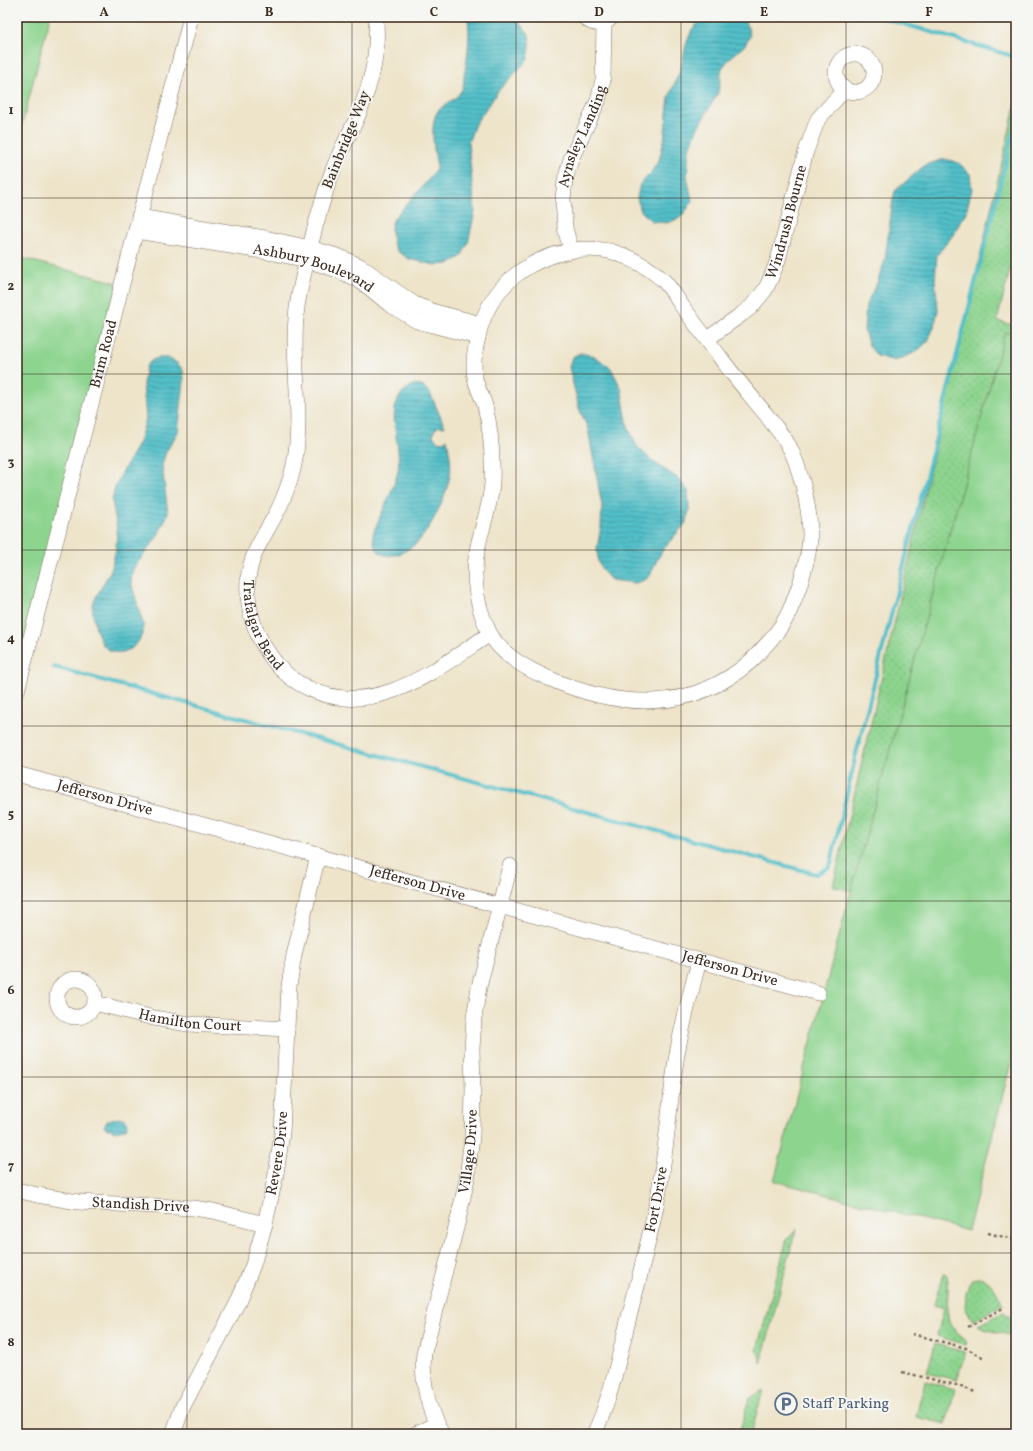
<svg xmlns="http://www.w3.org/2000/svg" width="1033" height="1451" font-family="Vollkorn,serif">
	<defs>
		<pattern id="grass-dots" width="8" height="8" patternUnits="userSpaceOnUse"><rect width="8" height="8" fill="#8dd48f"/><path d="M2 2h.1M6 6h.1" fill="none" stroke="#7bb67b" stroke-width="1.8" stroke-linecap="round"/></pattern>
		<pattern id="water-rules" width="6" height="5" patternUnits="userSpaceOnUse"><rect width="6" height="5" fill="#52bfc9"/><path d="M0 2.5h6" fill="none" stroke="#459ba3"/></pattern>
	</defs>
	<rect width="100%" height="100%" fill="#f6f6f2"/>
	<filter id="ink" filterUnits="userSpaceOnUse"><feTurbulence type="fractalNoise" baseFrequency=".025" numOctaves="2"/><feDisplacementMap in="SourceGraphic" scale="8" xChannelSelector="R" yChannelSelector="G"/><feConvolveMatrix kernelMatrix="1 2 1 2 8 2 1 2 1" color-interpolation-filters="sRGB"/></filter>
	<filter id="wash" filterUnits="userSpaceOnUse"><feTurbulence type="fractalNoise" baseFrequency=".012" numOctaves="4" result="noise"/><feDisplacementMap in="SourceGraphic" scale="16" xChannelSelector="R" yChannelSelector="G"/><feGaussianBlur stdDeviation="0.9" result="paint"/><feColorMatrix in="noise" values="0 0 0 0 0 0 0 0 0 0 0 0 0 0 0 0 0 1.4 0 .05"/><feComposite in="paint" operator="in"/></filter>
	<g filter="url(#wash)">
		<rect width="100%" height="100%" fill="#eee4ca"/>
		<path fill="url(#grass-dots)" stroke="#647f56" d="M 1016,102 L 1016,246 L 997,321 L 1016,326 L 1016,335 L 1005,333 L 851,891 L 833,886 Z
			M 796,1229 L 761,1363 L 757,1349 L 787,1239 Z
			M 943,1274 L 947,1275 C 951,1290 943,1312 951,1325 C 954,1331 963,1336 967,1341 L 966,1345 L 937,1336 L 944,1308 L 934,1305 Z
			M 978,1278 C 992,1278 997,1294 1003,1304 L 973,1321 L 965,1308 L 966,1294 L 969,1284 L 973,1279 Z
			M 1004,1312 L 1007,1316 L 1009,1316 L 1016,1329 L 1016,1334 L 1014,1336 L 984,1329 L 978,1325 Z
			M 935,1344 L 965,1352 L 957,1380 L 927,1373 Z
			M 925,1381 L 955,1389 L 946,1424 L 916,1417 Z
			M 763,1390 L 751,1434 L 739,1434 L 749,1399 Z"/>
		<path fill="#8dd48f" stroke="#647f56" d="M 17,17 L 50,17 L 17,144 Z
			M 17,257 L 122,284 L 17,691 Z
			M 1005,332 L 1016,335 L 1016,1043 L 968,1231 L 774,1181 L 851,891 Z"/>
		<path fill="url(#water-rules)" stroke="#467474" d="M 468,17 L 515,17 L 529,34 L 530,47 L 528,59 L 499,90 L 475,124 L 468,143 L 475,211 L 468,243 L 461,257 L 448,264 L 435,265 L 409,259 L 397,251 L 393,243 L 391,228 L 394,218 L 430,178 L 437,166 C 434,152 429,123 438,111 C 445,103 455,101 461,91 C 464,87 464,80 464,76 C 468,56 470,37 468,17 Z
			M 705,17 L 742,17 L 747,24 L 750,36 L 745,45 L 729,59 L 722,68 L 718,93 L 698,127 L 689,150 L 687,176 L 692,201 L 688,208 L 680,218 L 667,223 L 651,221 L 641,211 L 637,198 L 640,184 L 651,173 L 659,160 L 664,141 L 669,97 L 681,68 L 686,45 L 692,29 Z
			M 945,159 L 959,163 L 970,174 L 972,189 L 966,212 L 953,235 L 937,255 L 935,280 L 938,310 L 934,327 L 928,341 L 916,352 L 895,361 L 877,356 L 869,346 L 864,330 L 866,305 L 877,283 L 885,260 L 893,199 L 895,191 L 925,165 Z
			M 580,353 L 594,356 L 611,368 L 621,388 L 628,427 L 636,445 L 652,461 L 679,479 L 688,491 L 689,510 L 686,523 L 664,548 L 656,562 L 650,576 L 645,580 L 635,583 L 611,580 L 603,571 L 598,562 L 597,548 L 601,527 L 602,506 L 588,429 L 579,408 L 569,367 L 572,357 Z
			M 158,358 L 168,358 L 177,363 L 183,370 L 184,382 L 178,432 L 166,452 L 162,465 L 168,514 L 157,537 L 133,569 L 131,582 L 143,624 L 143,633 L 138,642 L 131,649 L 119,653 L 109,650 L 102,644 L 96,629 L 92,608 L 96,597 L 111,570 L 116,549 L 117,528 L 112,501 L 115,486 L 139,442 L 146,419 L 143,384 L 146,366 L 152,360 Z
			M 415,384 L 424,387 L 430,393 L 445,427 L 439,426 L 434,430 L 433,436 L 437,441 L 443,442 L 447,439 C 449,450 452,464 450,475 C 447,494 434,522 422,537 C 408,555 374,569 373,534 C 380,515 394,489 398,471 C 403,441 378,401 415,384 Z
			M 123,1118 L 128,1122 L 126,1128 C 118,1132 112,1131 104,1127 C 107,1117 114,1119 123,1118 Z"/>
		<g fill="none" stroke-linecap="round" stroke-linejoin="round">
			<path stroke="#52bfc9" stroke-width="4" d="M 880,17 L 1016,57
				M 54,667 L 816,874 L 830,867 L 855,758 L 1016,121"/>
		</g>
	</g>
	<g filter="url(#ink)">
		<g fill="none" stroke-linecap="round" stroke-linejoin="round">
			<g stroke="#7a6b5a" stroke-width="16">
				<g id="minor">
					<path id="s1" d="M 376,17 C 376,26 377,36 376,45 C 375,70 366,97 356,120 C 348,137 339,153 333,170 C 318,210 308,253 299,295 C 288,352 305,408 294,465 C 291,479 285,495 279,508 C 267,532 250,553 248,580 C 246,609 255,634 271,657 C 281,671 294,682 310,689 C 376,720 437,668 490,634"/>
					<path d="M 584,17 C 593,26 604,25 612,17"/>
					<circle cx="855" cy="73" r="19"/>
					<path d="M 139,217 L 265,238 L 310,248 L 340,257 L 360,266 L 414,304 L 435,312 L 481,324"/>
					<path id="s2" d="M 136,231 L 274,253 L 307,260 L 337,270 L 357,279 L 371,289 L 389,304 L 417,321 L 478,337"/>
					<path d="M 582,249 C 592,249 603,249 613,252 C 632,258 649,267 663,280 C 670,287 676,297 682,306 C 695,323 707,340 720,357 C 735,378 752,397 768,417 C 774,426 782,434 787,443 C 795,455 799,471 803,485 C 807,501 810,518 810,535 C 810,558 796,600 785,620 C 776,635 764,648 752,660 C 692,714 618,709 548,678 C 527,669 500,654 489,632 C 477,607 472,578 477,551 C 481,528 491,506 492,482 C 493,457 491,430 485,406 C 483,398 478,390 476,382 C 474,376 474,369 474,363 C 474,353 477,342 479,332 C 492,282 533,255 582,249 Z"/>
					<path id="s3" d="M 571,250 L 565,228 L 563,199 L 565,181 L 571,159 L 598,101 L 603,80 L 604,23"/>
					<path id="s4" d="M 707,339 L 742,314 L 751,307 L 765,290 L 770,280 L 778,260 L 806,151 L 818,119 L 845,89"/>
					<path id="s5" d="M 17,691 L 191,17"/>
					<path id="s6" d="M 17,774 L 818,993"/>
					<circle cx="76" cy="998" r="19"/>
					<path id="s7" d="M 95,1003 L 154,1018 L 188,1024 L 287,1029"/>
					<path id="s8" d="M 17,1190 L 37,1195 L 78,1202 L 193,1208 L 213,1211 L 265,1224"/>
					<path id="s9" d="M 173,1434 L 183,1406 L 237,1304 L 253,1265 L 265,1224 L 276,1174 L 282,1133 L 289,986 L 294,955 L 318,856"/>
					<path d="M 416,1434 L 436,1424"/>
					<path id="s10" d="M 442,1434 C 428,1411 421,1379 424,1353 L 458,1220 L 467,1179 L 472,1136 L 473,1090 L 472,1049 L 474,1018 L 479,987 L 510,866"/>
					<path id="s11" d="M 594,1434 C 610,1402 619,1356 628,1321 C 639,1278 651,1235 659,1191 C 666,1150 669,1109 675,1067 C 680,1031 690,996 699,961"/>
				</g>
			</g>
			<path stroke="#7a6b5a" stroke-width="2.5" stroke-dasharray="3 3" stroke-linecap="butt" d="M 988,1233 L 1016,1240
				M 968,1327 L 1005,1307
				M 912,1334 L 966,1348 L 984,1358
				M 902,1372 L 956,1385 L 975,1392"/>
			<use href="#minor" stroke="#fff" stroke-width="15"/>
		</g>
	</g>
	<path fill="none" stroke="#3b2a1e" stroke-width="1" stroke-opacity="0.55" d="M 187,17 L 187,1434M 352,17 L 352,1434M 516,17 L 516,1434M 681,17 L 681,1434M 846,17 L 846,1434M 17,198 L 1016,198M 17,374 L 1016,374M 17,550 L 1016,550M 17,726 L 1016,726M 17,901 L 1016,901M 17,1077 L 1016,1077M 17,1253 L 1016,1253"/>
	<defs>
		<g id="parking-ring" transform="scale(1.15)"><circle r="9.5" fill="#f6f6f2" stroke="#5c6f8a" stroke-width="1.5"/><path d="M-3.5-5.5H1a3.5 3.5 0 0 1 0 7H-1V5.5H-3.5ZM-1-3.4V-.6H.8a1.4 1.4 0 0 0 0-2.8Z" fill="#5c6f8a"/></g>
	</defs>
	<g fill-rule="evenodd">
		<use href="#parking-ring" x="786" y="1404"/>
	</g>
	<g text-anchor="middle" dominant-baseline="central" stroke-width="4" stroke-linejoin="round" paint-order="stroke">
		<g font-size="15" fill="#3b2a1e" stroke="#f6f6f2">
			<text stroke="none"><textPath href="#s3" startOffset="118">Aynsley Landing</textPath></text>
			<text transform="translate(347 140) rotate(-68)">Bainbridge Way</text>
			<text stroke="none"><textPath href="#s4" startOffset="148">Windrush Bourne</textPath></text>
			<text stroke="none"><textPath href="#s2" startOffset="182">Ashbury Boulevard</textPath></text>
			<text stroke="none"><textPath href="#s5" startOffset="348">Brim Road</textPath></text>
			<text stroke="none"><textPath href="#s1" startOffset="634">Trafalgar Bend</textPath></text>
			<text stroke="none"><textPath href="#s6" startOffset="91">Jefferson Drive</textPath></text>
			<text stroke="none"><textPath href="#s6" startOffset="415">Jefferson Drive</textPath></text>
			<text stroke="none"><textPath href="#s6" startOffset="739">Jefferson Drive</textPath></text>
			<text stroke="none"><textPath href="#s7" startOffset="97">Hamilton Court</textPath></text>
			<text stroke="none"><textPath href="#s10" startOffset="291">Village Drive</textPath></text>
			<text stroke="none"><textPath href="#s9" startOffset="302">Revere Drive</textPath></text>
			<text stroke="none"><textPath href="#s11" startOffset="243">Fort Drive</textPath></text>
			<text stroke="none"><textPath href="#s8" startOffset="125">Standish Drive</textPath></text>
		</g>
		<g font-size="15" fill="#4e5e75" stroke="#f6f6f2" text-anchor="start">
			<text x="802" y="1404">Staff Parking</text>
		</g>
	</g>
	<rect width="1033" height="1451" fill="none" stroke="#f6f6f2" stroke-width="44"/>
	<rect x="22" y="22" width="989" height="1407" fill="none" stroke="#3b2a1e" stroke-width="1.5"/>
	<g font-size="13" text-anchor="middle" font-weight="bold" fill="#3b2a1e">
		<text x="104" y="16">A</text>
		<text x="269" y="16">B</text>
		<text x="434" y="16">C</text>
		<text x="599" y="16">D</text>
		<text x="764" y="16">E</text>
		<text x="929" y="16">F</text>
		<text x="11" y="114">1</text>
		<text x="11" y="290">2</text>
		<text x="11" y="466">3</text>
		<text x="11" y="642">4</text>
		<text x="11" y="818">5</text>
		<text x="11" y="994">6</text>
		<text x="11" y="1170">7</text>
		<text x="11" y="1346">8</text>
	</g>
</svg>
